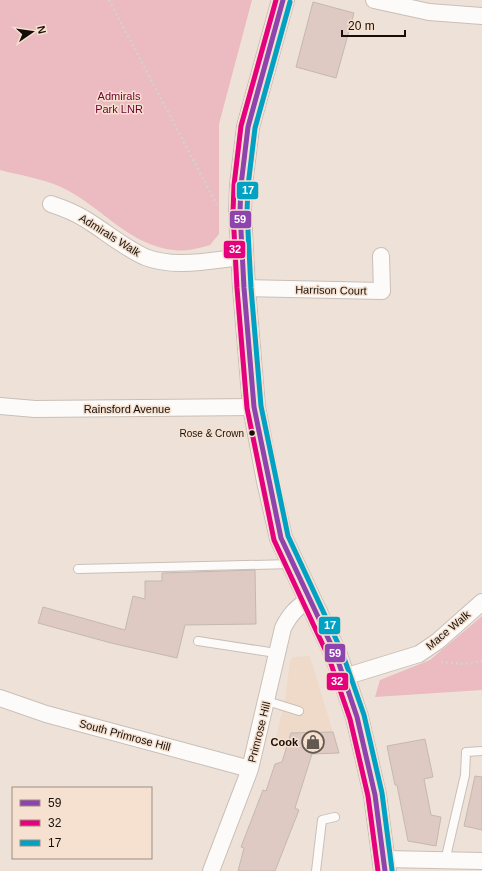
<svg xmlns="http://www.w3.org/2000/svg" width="482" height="871" font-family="Helvetica,sans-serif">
	<rect width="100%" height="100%" fill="#eee2d8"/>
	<path fill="#efdaca" d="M 310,656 L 333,732 L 339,753 L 290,751 L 274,745 L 285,699 L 290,661 L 293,657 Z"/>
	<path fill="#ecbac1" d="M 0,0 L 252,0 L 219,124 L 219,234 L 210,245 C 199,248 186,252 174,250 C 131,246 103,209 67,190 C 47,179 22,176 0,170 Z
		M 482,616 L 482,690 L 375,697 L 380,680 L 430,660 Z"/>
	<path fill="#decac2" stroke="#c3b8b2" d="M 313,2 L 354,13 L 336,78 L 296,67 Z
		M 255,570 L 256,624 L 185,625 L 177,658 L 111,643 L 38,623 L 43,607 L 125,630 L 133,596 L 145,599 L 145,581 L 162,581 L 162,573 Z
		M 333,732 L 339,753 L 312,754 L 295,808 L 299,810 L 275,871 L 238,871 L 244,848 L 241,847 L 263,790 L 266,791 L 275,764 L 282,762 L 291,733 Z
		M 425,739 L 433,777 L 424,779 L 431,815 L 441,817 L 436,846 L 408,841 L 397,785 L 395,785 L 387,746 Z
		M 475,776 L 482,777 L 482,830 L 464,826 Z"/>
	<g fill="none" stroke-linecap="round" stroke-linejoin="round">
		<g stroke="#c9bfb8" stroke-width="10">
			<path id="service" d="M 78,569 L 292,564
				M 198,641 L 276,653
				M 267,701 L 299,711
				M 445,861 L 465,775 L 466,752 L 482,751
				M 316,871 L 322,820 L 335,817"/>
		</g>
		<g stroke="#c9bfb8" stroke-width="18">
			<path id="minor" d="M 374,0 L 429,12 L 482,16
				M 51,204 C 63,208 74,212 85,219 C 105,231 123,247 145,257 C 175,269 212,260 242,257
				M 244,288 L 382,291 L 381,256
				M 0,406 L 35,409 L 254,407
				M 344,677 L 419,654 L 438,641 L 482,602
				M 0,698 L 46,714 L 250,769
				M 385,859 L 482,861
				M 211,871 L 250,769 L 283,628 C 290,614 297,607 310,599"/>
		</g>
		<g stroke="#c9bfb8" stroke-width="24">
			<path id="primary" d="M 283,0 L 248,127 L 241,185 L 240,212 L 244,288 L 254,407 L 268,481 L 281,538 L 336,655 L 357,717 L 375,795 L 385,871"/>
		</g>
		<path stroke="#d4d1cf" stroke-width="2.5" stroke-dasharray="2 3" stroke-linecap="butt" d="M 109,0 L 218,207
			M 441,662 L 464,664 L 482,661"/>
		<use href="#service" stroke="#fcfbf9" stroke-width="8"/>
		<use href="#minor" stroke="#fcfbf9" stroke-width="16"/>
		<use href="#primary" stroke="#fcfbf9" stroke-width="22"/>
		<g stroke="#f6e1d0" stroke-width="8">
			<path id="bus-1" d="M 283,0 L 248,127 L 241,185 L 240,212 L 244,288 L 254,407 L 281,538 L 336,655 L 357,717 L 375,795 L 385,871"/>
		</g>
		<g stroke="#f6e1d0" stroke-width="8">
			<path id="bus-2" d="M 276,0 L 241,126 L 234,185 L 233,212 L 237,288 L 247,408 L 274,540 L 329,658 L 350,719 L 368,796 L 378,871"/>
		</g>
		<g stroke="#f6e1d0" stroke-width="8">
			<path id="bus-3" d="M 290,2 L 255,128 L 248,186 L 247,212 L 251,288 L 261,406 L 288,536 L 342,652 L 364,715 L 382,793 L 392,870"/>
		</g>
		<use href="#bus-1" stroke="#8e44ad" stroke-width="5"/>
		<use href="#bus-2" stroke="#e5007d" stroke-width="5"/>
		<use href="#bus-3" stroke="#01a1c4" stroke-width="5"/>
	</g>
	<defs>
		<g id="shop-ring" transform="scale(1.15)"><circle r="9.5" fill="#f6e1d0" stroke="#625951" stroke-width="1.5"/><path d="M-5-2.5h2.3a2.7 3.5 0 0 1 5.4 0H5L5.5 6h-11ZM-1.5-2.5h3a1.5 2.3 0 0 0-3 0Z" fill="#625951"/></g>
	</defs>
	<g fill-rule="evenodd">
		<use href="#shop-ring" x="313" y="742"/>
	</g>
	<circle fill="#160f09" stroke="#f6e1d0" stroke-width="1.5" cx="252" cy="433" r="3.5"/>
	<g text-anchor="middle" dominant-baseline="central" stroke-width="3" stroke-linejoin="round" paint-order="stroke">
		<g font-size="10" fill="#160f09" stroke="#f6e1d0" text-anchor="end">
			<text x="244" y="433">Rose &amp; Crown</text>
		</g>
		<g font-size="11" fill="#700035" stroke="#f6e1d0">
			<text x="119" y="96">Admirals<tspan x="119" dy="13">Park LNR</tspan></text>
		</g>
		<g font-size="11" fill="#160f09" stroke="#f6e1d0">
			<text transform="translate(110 235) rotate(32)">Admirals Walk</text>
			<text transform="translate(331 290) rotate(1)">Harrison Court</text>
			<text x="127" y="409">Rainsford Avenue</text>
			<text transform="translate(448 630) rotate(-40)">Mace Walk</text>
			<text transform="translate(259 732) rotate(-76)">Primrose Hill</text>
			<text transform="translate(125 735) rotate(15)">South Primrose Hill</text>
		</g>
		<g font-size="11" font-weight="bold" fill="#160f09" stroke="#f6e1d0" text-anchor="end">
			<text x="298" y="742">Cook</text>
		</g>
	</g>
	<g stroke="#f6e1d0" stroke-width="1.5">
		<rect x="236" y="181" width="23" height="19" rx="4" fill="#01a1c4"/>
		<rect x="229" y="210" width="23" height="19" rx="4" fill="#8e44ad"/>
		<rect x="223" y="240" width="23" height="19" rx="4" fill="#e5007d"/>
		<rect x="318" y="616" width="23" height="19" rx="4" fill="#01a1c4"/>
		<rect x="324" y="643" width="22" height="20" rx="4" fill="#8e44ad"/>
		<rect x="326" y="672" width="23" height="19" rx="4" fill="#e5007d"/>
	</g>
	<g font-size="11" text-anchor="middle" font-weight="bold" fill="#fff">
		<text x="248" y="194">17</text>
		<text x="240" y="223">59</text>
		<text x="235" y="253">32</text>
		<text x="330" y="629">17</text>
		<text x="335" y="657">59</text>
		<text x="337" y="685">32</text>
	</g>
	<rect x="12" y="787" width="140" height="72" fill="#f6e1d0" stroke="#9c8d80"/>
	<rect x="20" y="800" width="20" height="6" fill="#8e44ad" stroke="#9c8d80"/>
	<text x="48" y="807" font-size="12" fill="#160f09">59</text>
	<rect x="20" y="820" width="20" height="6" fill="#e5007d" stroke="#9c8d80"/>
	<text x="48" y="827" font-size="12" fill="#160f09">32</text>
	<rect x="20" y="840" width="20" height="6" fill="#01a1c4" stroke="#9c8d80"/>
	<text x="48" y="847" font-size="12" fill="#160f09">17</text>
	<g transform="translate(32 32) rotate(77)" stroke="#f6e1d0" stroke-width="3" paint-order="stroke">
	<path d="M0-3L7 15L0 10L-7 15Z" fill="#160f09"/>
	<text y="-6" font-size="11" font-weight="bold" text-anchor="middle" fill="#160f09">N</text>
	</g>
	<path d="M342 30v6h63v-6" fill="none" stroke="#160f09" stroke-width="2"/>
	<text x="348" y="30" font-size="12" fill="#160f09" stroke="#f6e1d0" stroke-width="3" paint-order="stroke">20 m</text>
</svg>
